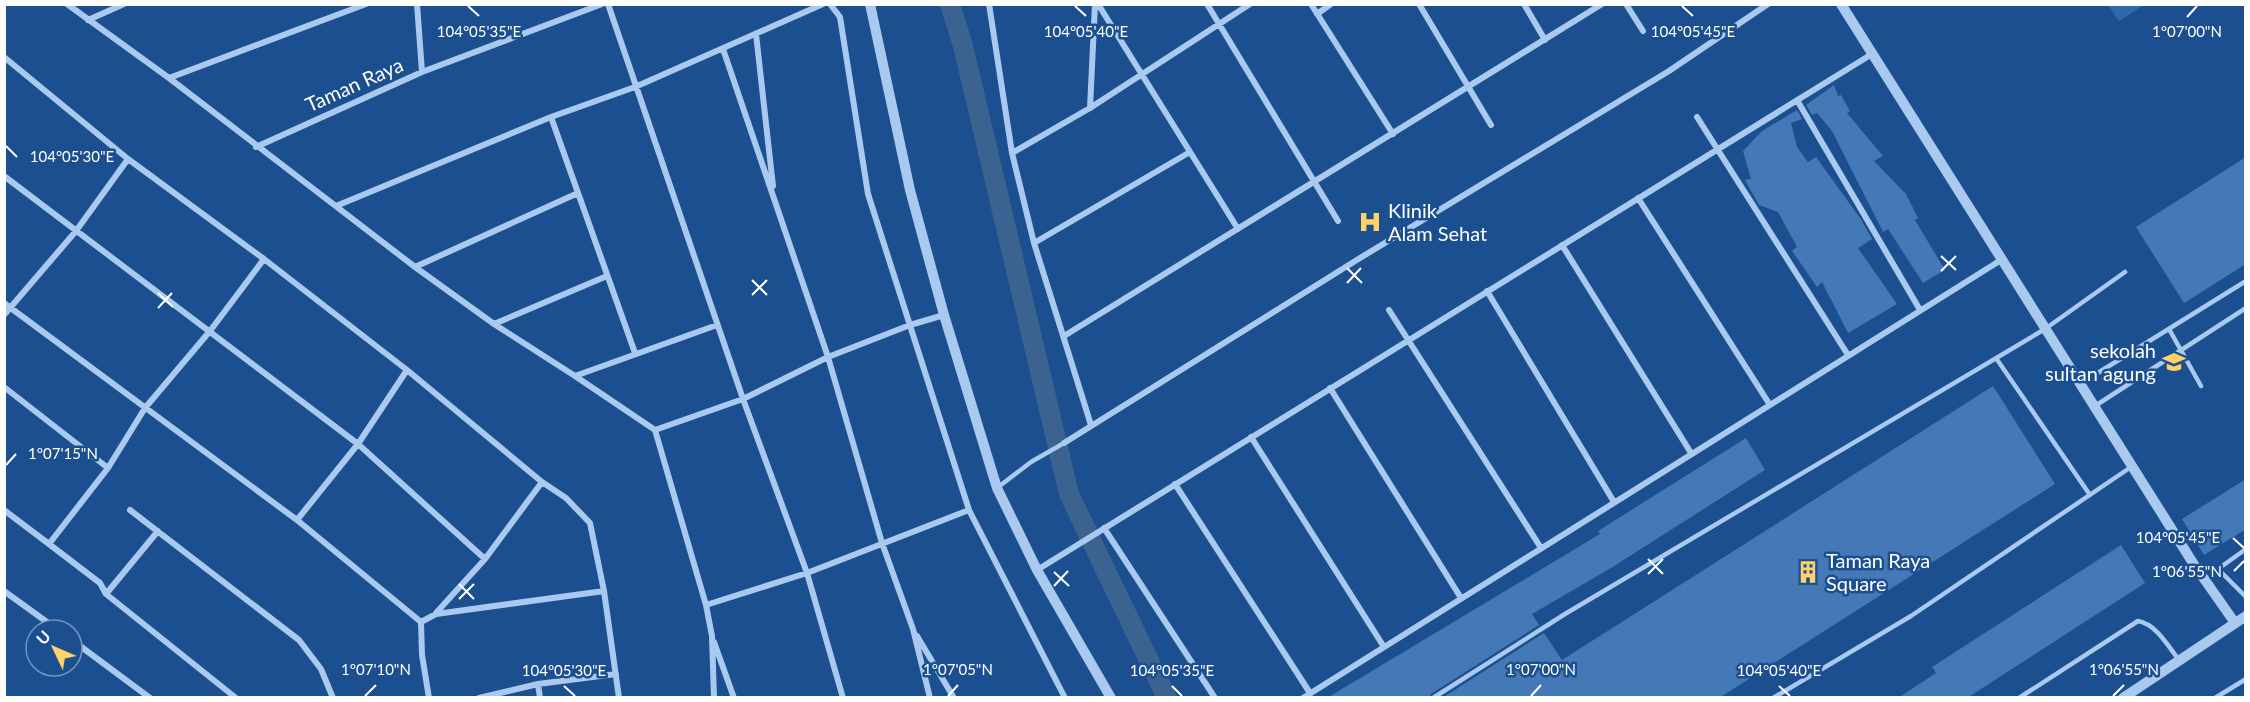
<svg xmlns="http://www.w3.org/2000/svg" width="2250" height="702" font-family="Lato,sans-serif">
	<rect width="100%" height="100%" fill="#1b4f8f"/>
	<path fill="#2e69ad" d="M 2108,5 L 2144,5 L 2119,21 Z"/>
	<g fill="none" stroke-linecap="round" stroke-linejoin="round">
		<path stroke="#3c6290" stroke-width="20" d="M 950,4 L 963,46 L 1069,494 L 1167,698"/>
	</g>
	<path fill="#4478b7" d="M 1834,85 L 1838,96 L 1841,95 L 1850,111 L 1847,113 L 1883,156 L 1874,161 L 1906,194 L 1918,218 L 1915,220 L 1945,270 L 1923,283 L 1888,229 L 1883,232 L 1832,131 L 1817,113 L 1812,115 L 1806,105 Z
		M 1797,110 L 1802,119 L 1791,123 L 1797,147 L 1808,162 L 1816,157 L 1860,218 L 1872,239 L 1858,248 L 1897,304 L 1848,333 L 1822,282 L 1817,287 L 1792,251 L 1797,247 L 1778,212 L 1759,205 L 1745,180 L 1751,179 L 1743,151 L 1762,131 Z
		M 2246,157 L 2246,264 L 2184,303 L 2136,227 Z
		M 1993,386 L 2055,484 L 1719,698 L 1442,698 L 1544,633 L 1562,660 Z
		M 1746,438 L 1765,470 L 1611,568 L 1532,614 L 1539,625 L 1431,694 L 1429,698 L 1327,698 L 1600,534 L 1598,531 Z
		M 2246,479 L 2246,529 L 2204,555 L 2182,519 Z
		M 2121,545 L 2145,583 L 1967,698 L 1898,698 L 1936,673 L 1932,667 Z"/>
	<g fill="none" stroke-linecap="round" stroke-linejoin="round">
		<path stroke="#a9c9ee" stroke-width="4.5" d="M 2169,329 L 2201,386
			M 1996,358 L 2090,495
			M 2080,384 L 2246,281
			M 2095,406 L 2246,308
			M 997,488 L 1031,462 L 1064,443
			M 2246,549 L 2218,569 L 2246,597
			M 1433,698 L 1565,614 L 2045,329 L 2125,272
			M 1773,698 L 1911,616 L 2131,467
			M 2019,698 L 2138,621 C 2156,624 2168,646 2179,660
			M 2215,698 L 2246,679"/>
		<path stroke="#a9c9ee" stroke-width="6" d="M 67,4 L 169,78 L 415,267 L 494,324 L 575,376 L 655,430 L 706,605 L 712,636 L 714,698
			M 417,4 L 422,72
			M 608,4 L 743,399 L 807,573 L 843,698
			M 830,4 L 840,17 L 868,194 L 969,510 L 1065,698
			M 989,4 L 1012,153 L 1034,243 L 1091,425
			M 1098,4 L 1238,229
			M 1207,4 L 1338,221
			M 1311,4 L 1393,134
			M 1419,4 L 1491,125
			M 1524,4 L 1545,40
			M 1626,4 L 1643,31
			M 1317,14 L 1331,4
			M 88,20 L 124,4
			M 756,34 L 773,186
			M 723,49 L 828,357 L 882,543 L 913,629 L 930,698
			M 4,57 L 128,159 L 264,259 L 407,370 L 542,482 L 566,498 L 590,523 L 604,591 L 619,698
			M 169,78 L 366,4
			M 1797,100 L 1920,310
			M 1090,108 L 1095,4
			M 551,117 L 635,353
			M 1697,117 L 1848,355
			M 256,147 L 422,72 L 602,4
			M 1012,153 L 1090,108 L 1250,4
			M 4,176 L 358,444 L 485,559
			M 1638,198 L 1770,405
			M 336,206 L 551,117 L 635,87 L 823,4
			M 1034,243 L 1190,152
			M 1562,245 L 1691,453
			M 415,267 L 578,193
			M 1487,291 L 1614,502
			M 4,303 L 297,520 L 421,622 L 422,655 L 429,698
			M 1389,310 L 1541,548
			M 4,315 L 76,231 L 128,159
			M 494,324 L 607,276
			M 1064,336 L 1602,4
			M 575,376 L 717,325
			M 4,387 L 108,468
			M 1330,388 L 1461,598
			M 655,430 L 743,399 L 828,357 L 910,325 L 944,315
			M 1251,437 L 1384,647
			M 1064,443 L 1360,258 L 1669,71 L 1768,4
			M 1175,484 L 1310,693
			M 4,510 L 49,544
			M 130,510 L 299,640 L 321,669 L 333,698
			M 297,520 L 358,444 L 407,370
			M 1104,528 L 1215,698
			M 1037,570 L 1872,54
			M 4,591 L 58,630
			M 106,594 L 158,531
			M 706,605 L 807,573 L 969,510
			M 436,613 L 485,559 L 542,482
			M 421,622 L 436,614 L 604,591
			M 917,636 L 954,698
			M 72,640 L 150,698
			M 714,642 L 734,698
			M 538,684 L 540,698
			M 236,698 L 106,594 L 100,583 L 49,544 L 108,468 L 145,408 L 210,331 L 264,259
			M 479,698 L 538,684 L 616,674
			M 1303,698 L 2001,260"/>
		<path stroke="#a9c9ee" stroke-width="10" d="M 870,4 L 910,190 L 944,315 L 997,488 L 1037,570 L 1111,698
			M 1841,4 L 2193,563 L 2235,623
			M 2123,698 L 2246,616"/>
	</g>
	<path fill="none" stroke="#fff" stroke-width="2" d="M 468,6 L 479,16M 1075,6 L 1086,16M 1682,6 L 1693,16M 2187,17 L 2197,6M 6,146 L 17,157M 1941,256 L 1956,270M 1347,268 L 1362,283M 1941,271 L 1956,256M 752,280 L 767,295M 1347,283 L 1361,268M 158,293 L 173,307M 752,295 L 767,280M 158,308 L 172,293M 6,465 L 16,454M 2233,538 L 2244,548M 1648,559 L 1663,574M 2234,571 L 2244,561M 1054,572 L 1069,586M 1648,574 L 1663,559M 459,584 L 474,599M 1054,586 L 1068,571M 459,599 L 474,584M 564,686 L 575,696M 1172,686 L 1182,696M 1779,686 L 1790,696M 365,696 L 376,685M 948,696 L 958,685M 1531,696 L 1541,685M 2113,696 L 2124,685"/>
	<defs>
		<g id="hospital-bare" transform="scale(1.8)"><path d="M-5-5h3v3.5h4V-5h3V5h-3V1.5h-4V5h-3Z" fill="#ffd166" stroke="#1b4f8f" stroke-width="2.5" paint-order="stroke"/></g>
		<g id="school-bare" transform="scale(1.8)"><path d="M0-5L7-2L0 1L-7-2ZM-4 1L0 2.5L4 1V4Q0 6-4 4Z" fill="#ffd166" stroke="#1b4f8f" stroke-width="2.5" paint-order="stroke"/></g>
		<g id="building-bare" transform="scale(1.8)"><path d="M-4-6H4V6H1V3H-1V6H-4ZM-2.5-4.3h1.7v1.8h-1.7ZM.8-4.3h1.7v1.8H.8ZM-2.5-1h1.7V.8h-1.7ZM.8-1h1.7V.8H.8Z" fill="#ffd166" stroke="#1b4f8f" stroke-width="2.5" paint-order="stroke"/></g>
	</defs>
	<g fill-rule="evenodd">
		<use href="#hospital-bare" x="1370" y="222"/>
		<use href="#school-bare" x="2174" y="362"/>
		<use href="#building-bare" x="1808" y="572"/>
	</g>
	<g text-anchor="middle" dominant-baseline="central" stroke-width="5" stroke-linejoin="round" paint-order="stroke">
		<g font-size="20" fill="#fff" stroke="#1b4f8f">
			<text transform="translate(354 84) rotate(-24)">Taman Raya</text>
		</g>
		<g font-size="20" fill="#fff" stroke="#1b4f8f" text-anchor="start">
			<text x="1388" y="210">Klinik<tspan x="1388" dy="23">Alam Sehat</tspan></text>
			<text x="2156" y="350" text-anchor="end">sekolah<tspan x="2156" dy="23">sultan agung</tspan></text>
			<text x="1826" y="560">Taman Raya<tspan x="1826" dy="23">Square</tspan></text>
		</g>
	</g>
	<g font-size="15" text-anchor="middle" fill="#fff" stroke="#1b4f8f" stroke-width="5" stroke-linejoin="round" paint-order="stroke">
		<text x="479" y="37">104°05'35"E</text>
		<text x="1086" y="37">104°05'40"E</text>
		<text x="1693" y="37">104°05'45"E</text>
		<text x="2187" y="37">1°07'00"N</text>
		<text x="72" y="162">104°05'30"E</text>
		<text x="63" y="459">1°07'15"N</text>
		<text x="2178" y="543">104°05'45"E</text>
		<text x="2187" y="577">1°06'55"N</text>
		<text x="376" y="675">1°07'10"N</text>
		<text x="958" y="675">1°07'05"N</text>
		<text x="1541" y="675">1°07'00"N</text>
		<text x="2124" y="675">1°06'55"N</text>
		<text x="564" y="676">104°05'30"E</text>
		<text x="1172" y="676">104°05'35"E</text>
		<text x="1779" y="676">104°05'40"E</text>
	</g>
	<rect width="2250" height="702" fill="none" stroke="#ffffff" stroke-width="12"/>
	<g transform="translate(54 648) rotate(314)"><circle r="28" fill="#1b4f8f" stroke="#7695bc" stroke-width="1.5"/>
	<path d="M0-4.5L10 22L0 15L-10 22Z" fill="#ffd166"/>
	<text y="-9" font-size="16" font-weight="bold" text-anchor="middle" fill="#ffffff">U</text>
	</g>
</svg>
